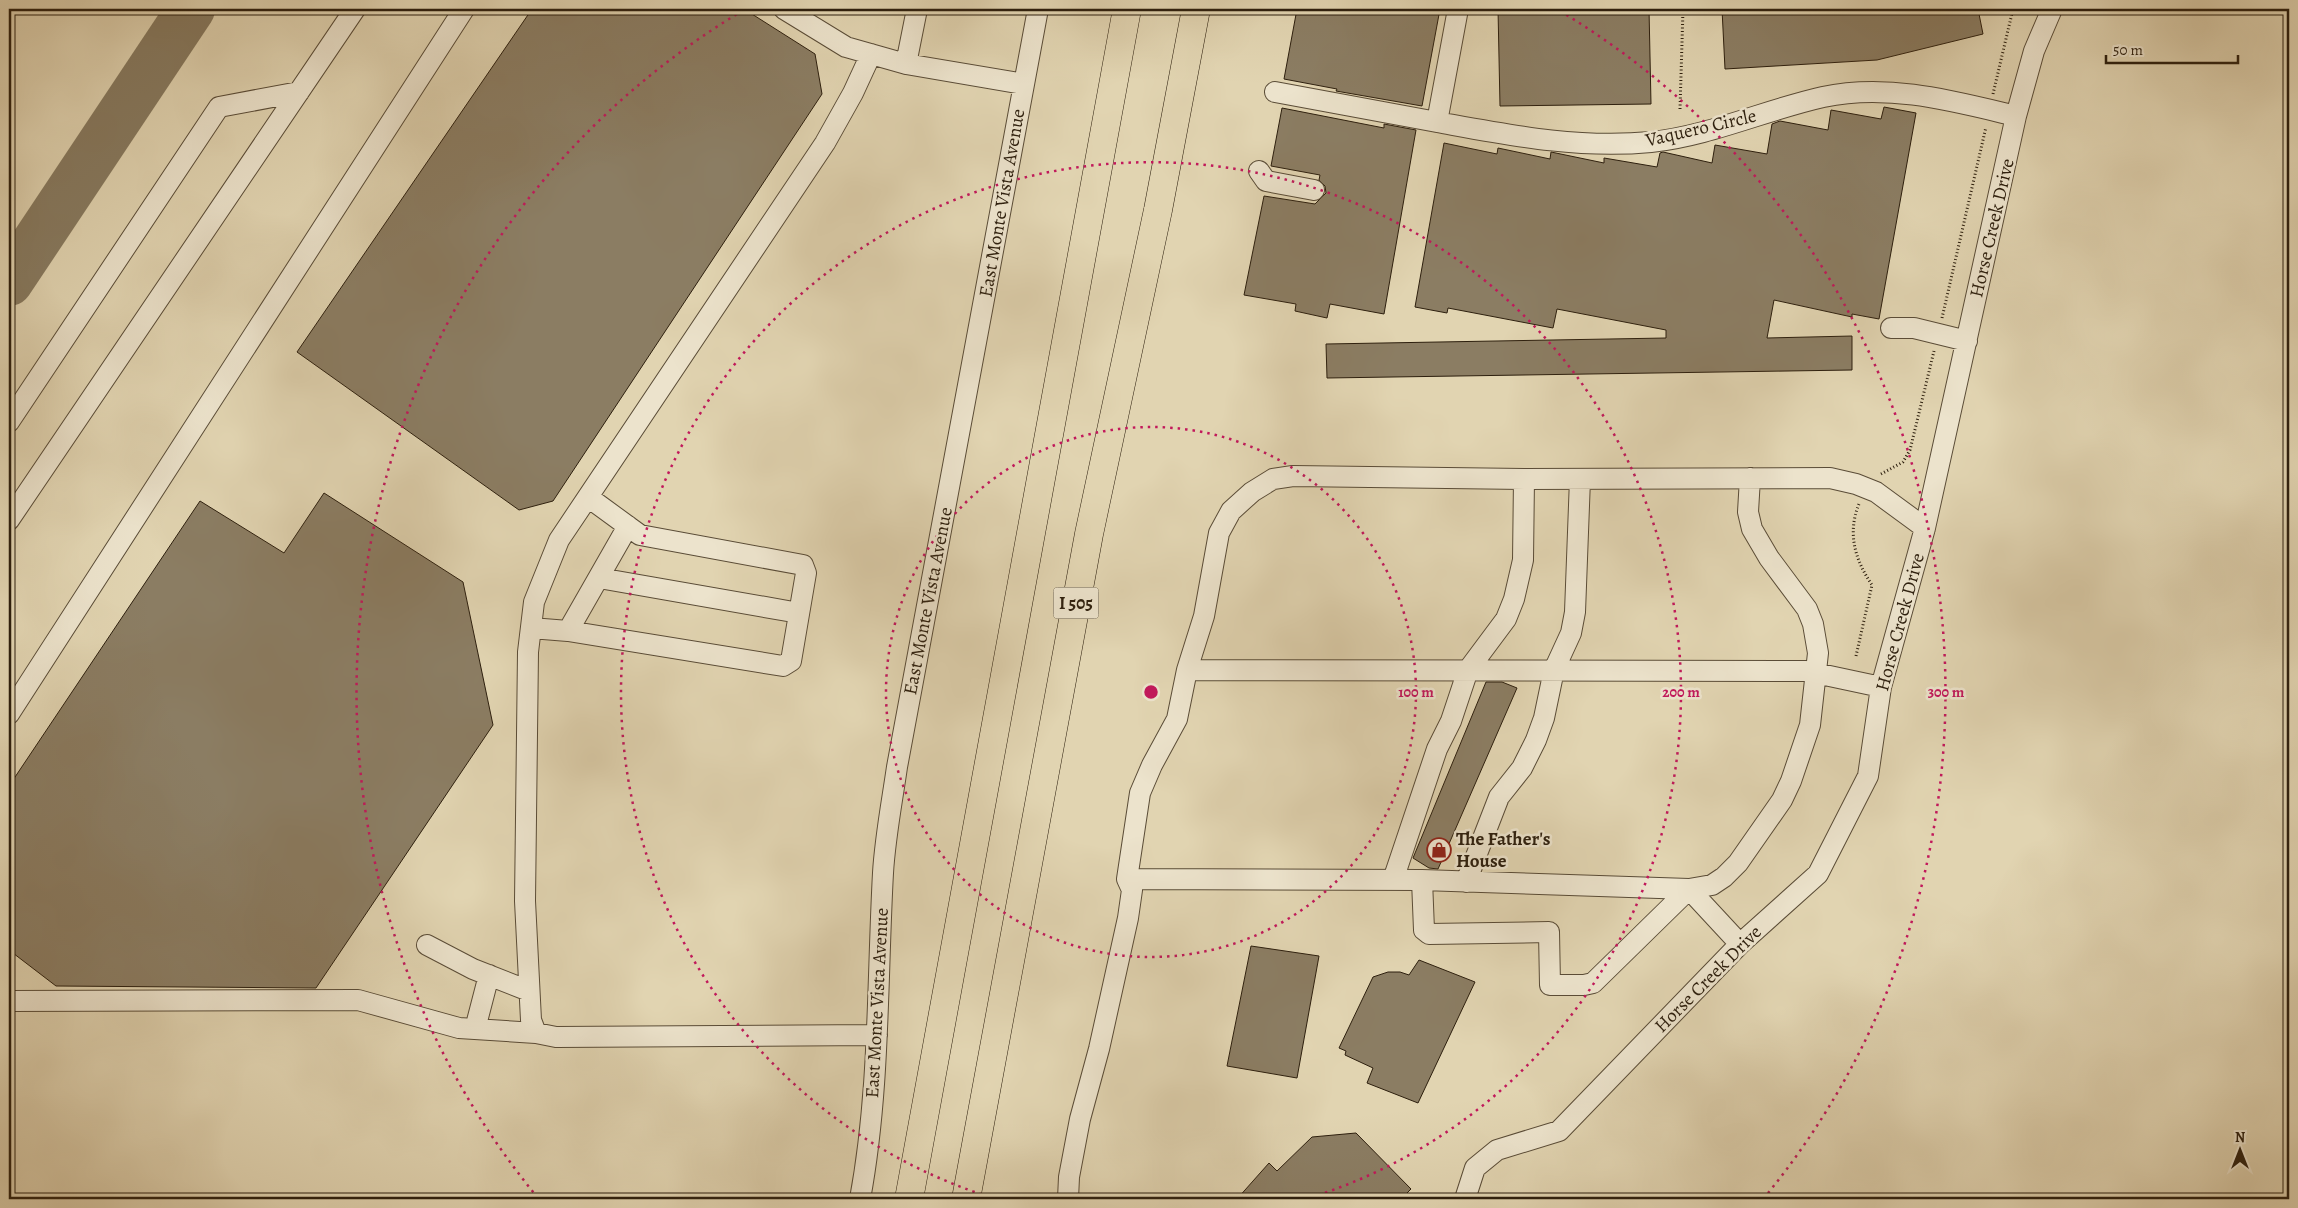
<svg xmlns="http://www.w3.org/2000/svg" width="2298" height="1208" font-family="Alegreya,serif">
	<rect width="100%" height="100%" fill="#e1d4b1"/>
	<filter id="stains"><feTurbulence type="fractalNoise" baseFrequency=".004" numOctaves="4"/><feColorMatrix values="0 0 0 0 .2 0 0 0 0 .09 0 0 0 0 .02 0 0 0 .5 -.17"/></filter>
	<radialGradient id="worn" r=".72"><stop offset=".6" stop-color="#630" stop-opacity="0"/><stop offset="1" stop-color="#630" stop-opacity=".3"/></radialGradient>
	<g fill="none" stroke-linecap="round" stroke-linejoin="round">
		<path stroke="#877a60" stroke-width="48" d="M 9,282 L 191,9"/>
	</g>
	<path fill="#8b7d63" stroke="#2d1f0e" d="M 532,9 L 744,9 L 815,54 L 822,94 L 553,501 L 519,510 L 297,352 Z
		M 1297,9 L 1440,9 L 1422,106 L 1336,91 L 1337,89 L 1284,79 Z
		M 1498,9 L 1649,9 L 1651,104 L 1500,106 Z
		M 1722,9 L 1978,9 L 1983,34 L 1877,60 L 1725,69 Z
		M 1884,107 L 1916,113 L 1879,319 L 1852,314 L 1852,317 L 1774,300 L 1767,338 L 1852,336 L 1852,370 L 1327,378 L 1326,344 L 1666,338 L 1666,330 L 1557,309 L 1553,328 L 1448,308 L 1447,313 L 1415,307 L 1444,143 L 1497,154 L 1498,148 L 1550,159 L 1551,152 L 1604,163 L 1604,158 L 1657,167 L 1660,153 L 1663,152 L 1712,163 L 1715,145 L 1767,154 L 1772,124 L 1780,121 L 1828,130 L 1831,110 L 1881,119 Z
		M 1282,108 L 1384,128 L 1384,124 L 1416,130 L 1384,314 L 1330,304 L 1327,318 L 1295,311 L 1296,304 L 1244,295 L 1264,196 L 1315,204 L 1326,193 L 1325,186 L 1319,180 L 1320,175 L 1271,166 Z
		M 324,493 L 463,582 L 493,725 L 316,988 L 56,986 L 9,950 L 9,786 L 200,501 L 284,553 Z
		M 1486,682 L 1502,682 L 1517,688 L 1438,869 L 1429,868 L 1413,858 Z
		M 1251,946 L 1319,956 L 1297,1078 L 1227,1066 Z
		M 1419,960 L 1475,982 L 1418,1103 L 1367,1083 L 1373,1068 L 1345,1055 L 1346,1051 L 1339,1048 L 1373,977 L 1388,972 L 1400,972 L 1409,975 Z
		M 1356,1133 L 1411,1189 L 1401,1199 L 1237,1199 L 1269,1163 L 1277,1171 L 1312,1137 Z"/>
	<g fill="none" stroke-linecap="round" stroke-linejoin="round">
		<g stroke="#5a4c37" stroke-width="22">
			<path id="minor" d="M 784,9 L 846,47 L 906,64 L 1024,84
				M 1458,9 L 1437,122 C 1509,135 1577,149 1651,142 C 1709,136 1765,110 1823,97 C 1888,83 1953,101 2016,116
				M 871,54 L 853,93 L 825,143 L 559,540 L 534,602 L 528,652 L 525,901 L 531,1020 L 536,1033 L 556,1037 L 877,1035
				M 906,64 L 917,9
				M 1275,92 L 1437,122
				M 1259,171 L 1266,181 L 1314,190
				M 1891,328 L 1914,328 L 1967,341
				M 9,422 L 219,107 L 299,92
				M 588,497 L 640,535 L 803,565 L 806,573 L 791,661 L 783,666 L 568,631 L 628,526
				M 9,520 L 355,9
				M 599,578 L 799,613
				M 531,628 L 568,631
				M 1187,670 L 1204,616 L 1219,533 L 1231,511 L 1252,492 L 1273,479 L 1293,476 L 1524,479 L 1830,478 L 1856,484 L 1876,492 L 1925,528
				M 9,714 L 464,9
				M 1393,880 L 1437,749 L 1451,721 L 1468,670 L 1506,619 L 1514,599 L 1523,560 L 1524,479
				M 1422,880 L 1689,889 L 1712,885 L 1724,877 L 1738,863 L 1782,800 L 1791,781 L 1810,725 L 1818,653 L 1813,624 L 1807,609 L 1769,558 L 1752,529 L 1748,512 L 1750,478
				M 1466,882 L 1499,797 L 1522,768 L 1536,740 L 1544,718 L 1554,670 L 1571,633 L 1575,612 L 1580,479
				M 1740,944 L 1689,889 L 1593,983 L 1584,985 L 1550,985 L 1549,932 L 1429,934 L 1424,930 L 1422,880 L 1127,879 L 1140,793 L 1152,765 L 1177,719 L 1187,670 L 1806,671 L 1881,687
				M 427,945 L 473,969 L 529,991
				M 9,1001 L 358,1000 L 459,1028 L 536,1033
				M 475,1029 L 489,975
				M 860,1199 C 880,1091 877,982 883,873 C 885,838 892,802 897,767 L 1038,9
				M 1068,1199 L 1069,1177 L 1080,1119 L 1099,1049 L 1128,918 L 1132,890 L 1127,879
				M 1465,1199 L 1475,1168 L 1497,1150 L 1559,1131 L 1740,944 L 1818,874 L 1868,776 L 1881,687 L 1925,528 L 2016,116 L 2034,51 L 2052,9"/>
		</g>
		<g stroke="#2d1f0e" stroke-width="29">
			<path id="highway" d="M 909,1199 L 1127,9
				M 966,1199 L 1089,534 L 1158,210 L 1196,9"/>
		</g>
		<path stroke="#2d1f0e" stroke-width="3" stroke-dasharray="1 2.5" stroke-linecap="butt" d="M 1993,94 L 2013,9
			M 1680,109 L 1683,9
			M 1942,318 L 1986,127
			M 1881,474 L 1903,462 L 1910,450 L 1934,351
			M 1856,656 L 1872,585 C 1855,560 1847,533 1859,504"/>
		<use href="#minor" stroke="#ece3cc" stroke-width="20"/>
		<use href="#highway" stroke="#e1d4b1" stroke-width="28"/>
	</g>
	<g fill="none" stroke="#c2185b" stroke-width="2.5" stroke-dasharray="2.5 5">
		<circle cx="1151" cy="692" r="265"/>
		<path d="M996 1199A530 530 0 1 1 1306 1199"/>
		<path d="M538 1198A795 795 0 0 1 742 11M1560 11A795 795 0 0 1 1764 1198"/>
	</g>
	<defs>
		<g id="shop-ring" transform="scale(1.25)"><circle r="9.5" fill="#ece3cc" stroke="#8f2418" stroke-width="1.5"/><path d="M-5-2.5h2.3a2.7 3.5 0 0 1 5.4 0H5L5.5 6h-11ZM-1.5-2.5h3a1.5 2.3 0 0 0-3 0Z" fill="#8f2418"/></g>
	</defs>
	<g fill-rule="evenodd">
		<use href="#shop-ring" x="1439" y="850"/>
	</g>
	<g text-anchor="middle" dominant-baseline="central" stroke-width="5" stroke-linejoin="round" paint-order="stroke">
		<rect fill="#ece3cc" stroke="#665a47" stroke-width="1" x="1053.5" y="587.5" width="45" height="31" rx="4"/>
		<g font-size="18" font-weight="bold" fill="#2d1f0e">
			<text x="1076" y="603">I 505</text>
		</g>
		<g font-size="19" fill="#2d1f0e" stroke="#ece3cc">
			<text transform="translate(1701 128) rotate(-13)">Vaquero Circle</text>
			<text transform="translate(1002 203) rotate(-80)">East Monte Vista Avenue</text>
			<text transform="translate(1992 228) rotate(-77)">Horse Creek Drive</text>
			<text transform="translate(928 601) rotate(-79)">East Monte Vista Avenue</text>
			<text transform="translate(1900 622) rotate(-75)">Horse Creek Drive</text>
			<text transform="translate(1708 979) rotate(-45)">Horse Creek Drive</text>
			<text transform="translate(877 1003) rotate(-87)">East Monte Vista Avenue</text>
		</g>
		<g font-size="19" font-weight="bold" fill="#2d1f0e" stroke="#ece3cc" text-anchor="start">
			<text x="1456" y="839">The Father's<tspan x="1456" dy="22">House</tspan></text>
		</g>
	</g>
	<circle cx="1151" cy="692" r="8" fill="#c2185b" stroke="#ece3cc" stroke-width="2.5"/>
	<g font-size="15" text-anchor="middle" font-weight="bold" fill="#c2185b" stroke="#ece3cc" stroke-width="5" stroke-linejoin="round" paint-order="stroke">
		<text x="1416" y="697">100 m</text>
		<text x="1681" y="697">200 m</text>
		<text x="1946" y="697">300 m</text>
	</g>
	<rect width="2298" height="1208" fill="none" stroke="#e1d4b1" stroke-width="30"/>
	<rect x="10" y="10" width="2278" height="1188" fill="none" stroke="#2d1f0e" stroke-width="2.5"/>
	<rect x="15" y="15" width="2268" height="1178" fill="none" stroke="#2d1f0e"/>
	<g transform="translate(2240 1150)" stroke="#ece3cc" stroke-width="4" paint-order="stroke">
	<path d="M0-4L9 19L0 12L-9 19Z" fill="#2d1f0e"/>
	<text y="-8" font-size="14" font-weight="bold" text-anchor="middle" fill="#2d1f0e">N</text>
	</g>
	<path d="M2106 55v8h132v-8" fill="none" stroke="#2d1f0e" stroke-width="2.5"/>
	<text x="2113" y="55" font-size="15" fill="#2d1f0e" stroke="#ece3cc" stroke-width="4" paint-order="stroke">50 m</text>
	<rect width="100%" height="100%" filter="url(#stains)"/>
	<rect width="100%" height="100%" fill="url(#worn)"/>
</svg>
